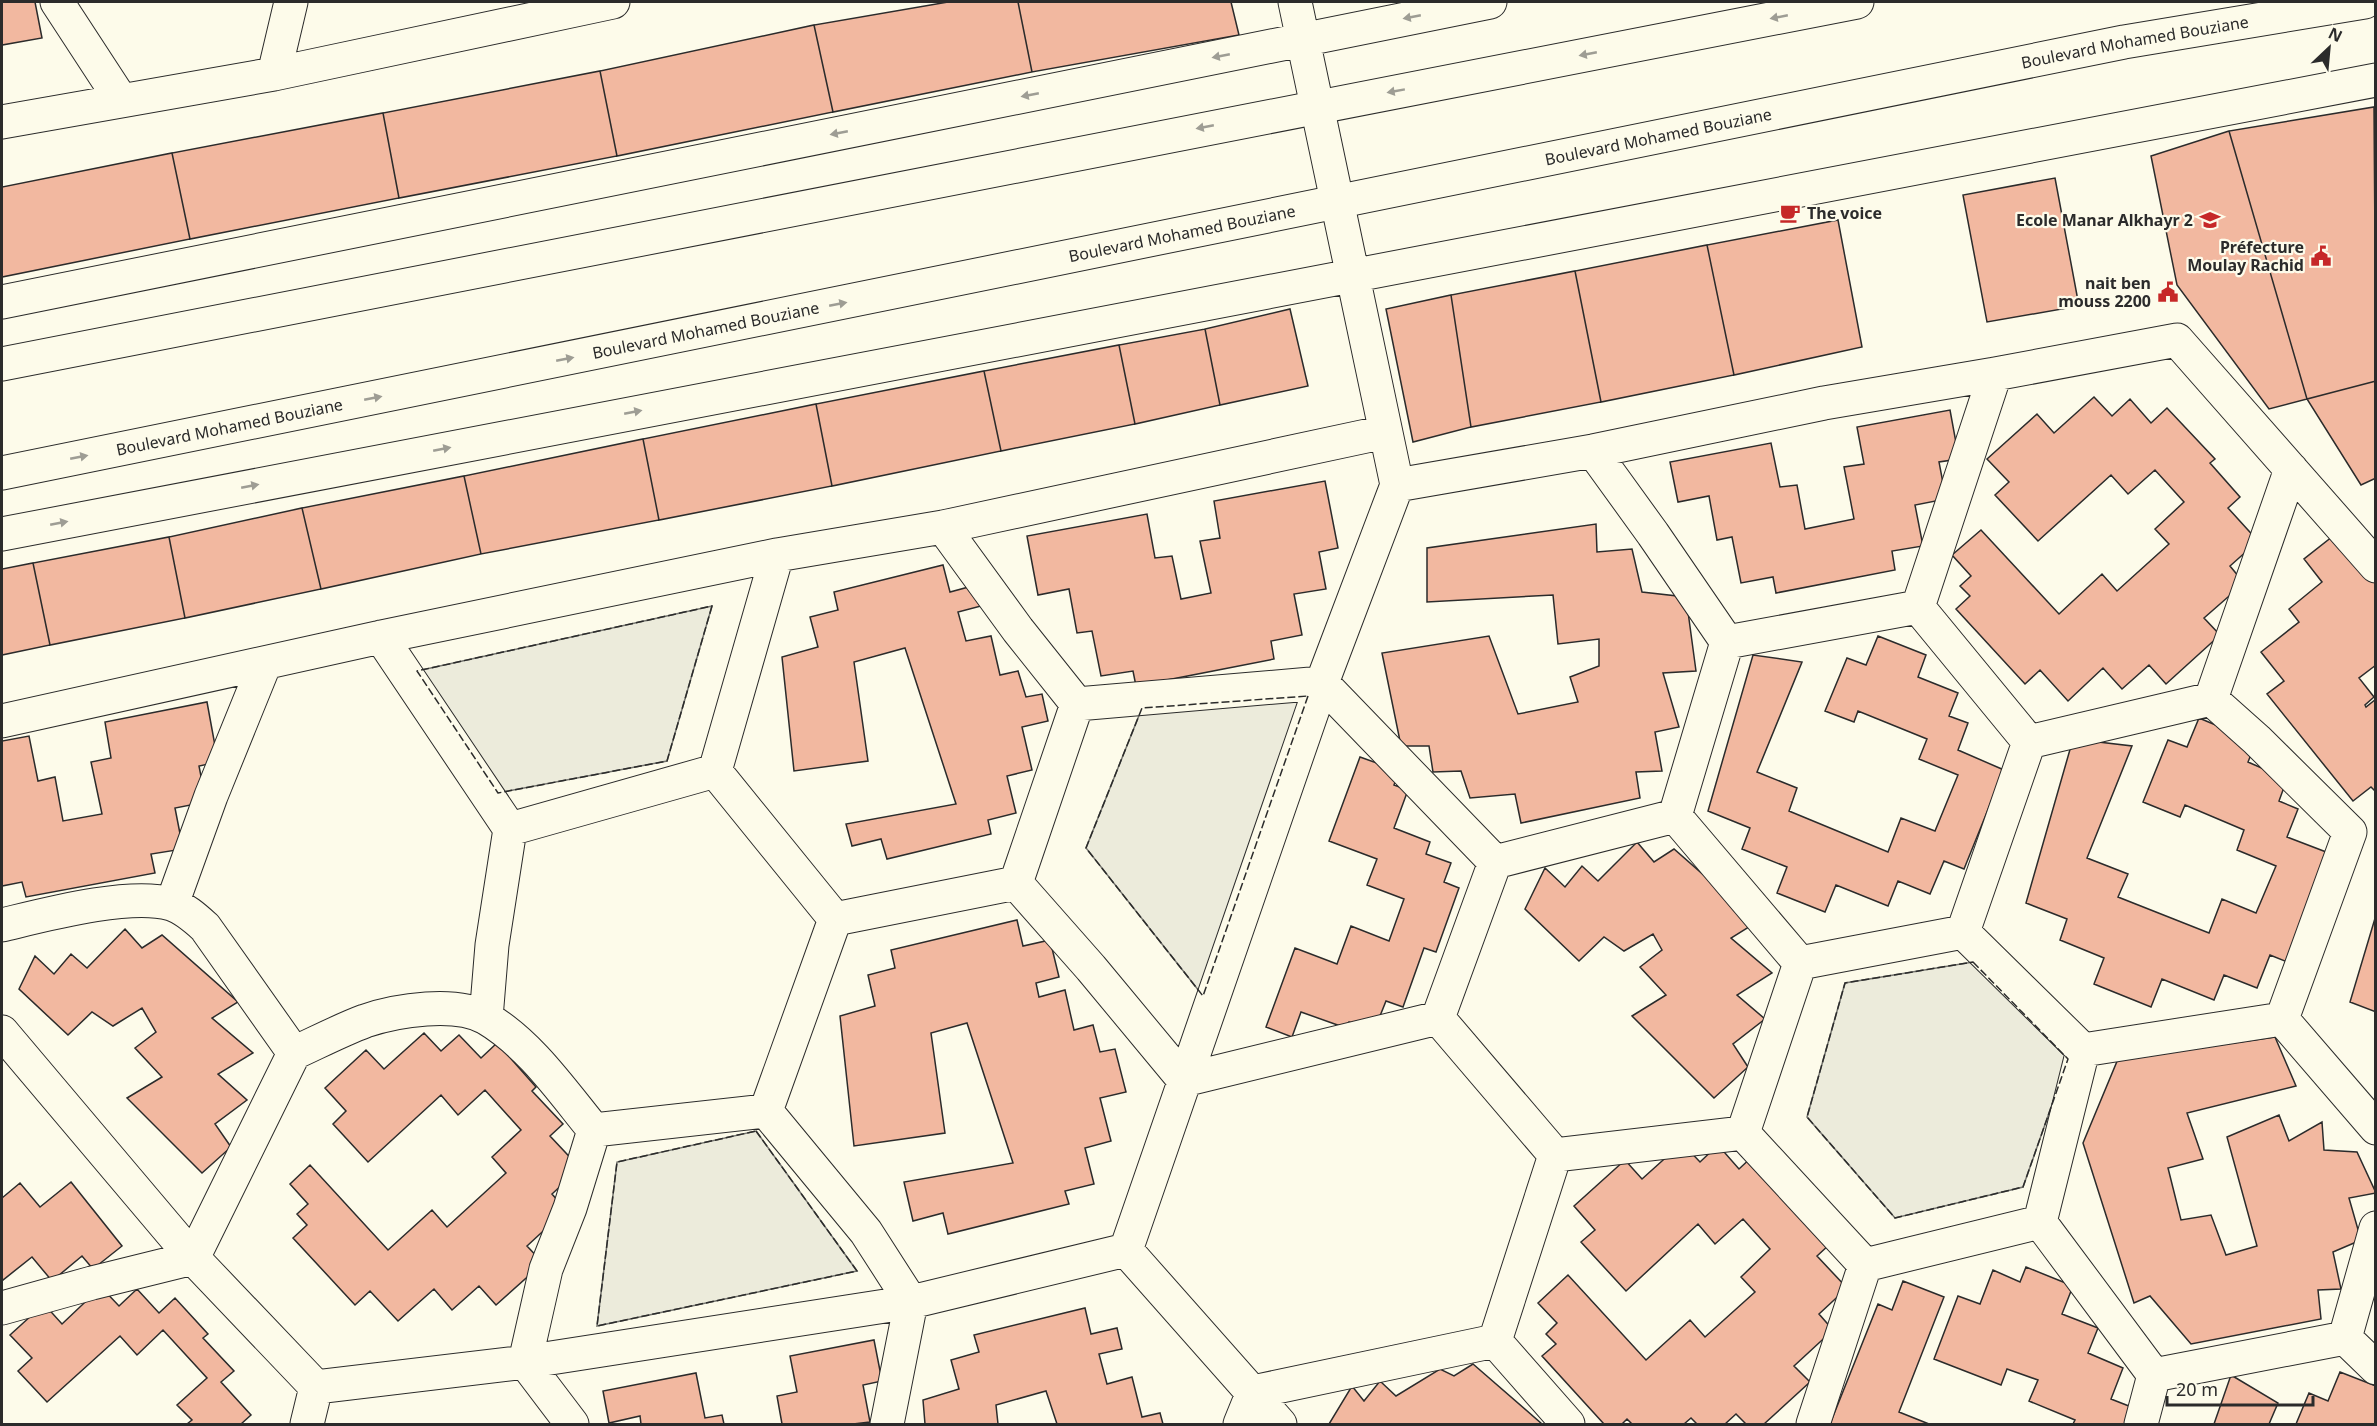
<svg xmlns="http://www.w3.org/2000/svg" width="2377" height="1426" font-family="'Noto Sans',sans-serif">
	<rect width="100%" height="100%" fill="#fdfbea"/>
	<path fill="#ecebdb" stroke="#74746e" stroke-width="1.5" d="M 712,606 L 667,761 L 498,793 L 417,671 Z
		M 1308,696 L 1203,996 L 1086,848 L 1142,708 Z
		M 1973,962 L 2068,1059 L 2023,1187 L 1895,1218 L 1807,1117 L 1845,983 Z
		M 756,1131 L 857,1271 L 597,1326 L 617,1162 Z"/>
	<path fill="#f2b8a0" stroke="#2b2b2b" stroke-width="1.5" d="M 2,2 L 35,2 L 42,38 L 2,45 Z
		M 948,2 L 1018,2 L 1032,72 L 833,112 L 814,25 Z
		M 1018,2 L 1231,2 L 1239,35 L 1032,72 Z
		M 814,25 L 833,112 L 617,156 L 600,71 Z
		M 600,71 L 617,156 L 399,198 L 383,113 Z
		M 2374,107 L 2376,381 L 2307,399 L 2229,131 Z
		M 383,113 L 399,198 L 190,239 L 172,153 Z
		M 2229,131 L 2307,399 L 2269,409 L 2177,285 L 2151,156 Z
		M 172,153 L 190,239 L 2,277 L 2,187 Z
		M 2055,178 L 2079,306 L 1987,322 L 1963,195 Z
		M 1838,220 L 1862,347 L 1734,375 L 1707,245 Z
		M 1707,245 L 1734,375 L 1601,402 L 1575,271 Z
		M 1575,271 L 1601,402 L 1471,427 L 1451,295 Z
		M 1451,295 L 1471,427 L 1413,442 L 1386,309 Z
		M 1290,309 L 1308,386 L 1220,405 L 1205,329 Z
		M 1205,329 L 1220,405 L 1135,424 L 1119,345 Z
		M 1119,345 L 1135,424 L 1001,451 L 984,371 Z
		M 984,371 L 1001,451 L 832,486 L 816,404 Z
		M 2376,381 L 2376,478 L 2361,485 L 2307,399 Z
		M 2094,397 L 2112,416 L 2130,399 L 2151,423 L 2167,408 L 2215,459 L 2210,463 L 2240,497 L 2228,508 L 2258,541 L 2230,566 L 2244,583 L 2204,618 L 2220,635 L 2166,684 L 2149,665 L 2122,689 L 2103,668 L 2068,701 L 2040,670 L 2025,684 L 1956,609 L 1970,596 L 1960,586 L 1971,576 L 1952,555 L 1981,530 L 2059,614 L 2102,574 L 2117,591 L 2169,544 L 2155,529 L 2184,502 L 2155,470 L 2128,494 L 2111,475 L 2038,541 L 1995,495 L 2009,482 L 1987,459 L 2037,414 L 2054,433 Z
		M 816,404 L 832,486 L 659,520 L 643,439 Z
		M 1950,410 L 1959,459 L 1939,462 L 1946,499 L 1915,505 L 1923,546 L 1892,551 L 1895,570 L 1776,593 L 1773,577 L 1741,583 L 1732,537 L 1717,540 L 1709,496 L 1678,502 L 1670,462 L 1771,443 L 1780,487 L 1797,485 L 1805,529 L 1854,519 L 1844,467 L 1864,464 L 1857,427 Z
		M 643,439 L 659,520 L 481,554 L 464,476 Z
		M 464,476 L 481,554 L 321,589 L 302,508 Z
		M 1325,481 L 1338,548 L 1319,552 L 1326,589 L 1294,594 L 1302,635 L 1271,641 L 1274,659 L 1136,686 L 1133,671 L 1101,676 L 1092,631 L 1077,633 L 1069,589 L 1038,595 L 1027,536 L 1147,514 L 1155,558 L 1172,556 L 1181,599 L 1211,593 L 1200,541 L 1220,538 L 1214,501 Z
		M 302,508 L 321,589 L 185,618 L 169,537 Z
		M 1596,524 L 1597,552 L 1632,549 L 1642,592 L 1686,597 L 1696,671 L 1663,673 L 1679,727 L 1655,732 L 1662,771 L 1636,772 L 1640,798 L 1521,823 L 1515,794 L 1470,798 L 1461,771 L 1433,772 L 1429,746 L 1401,746 L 1382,653 L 1489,636 L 1518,714 L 1578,702 L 1570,677 L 1599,666 L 1599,639 L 1558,644 L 1553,595 L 1427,602 L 1427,548 Z
		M 2342,529 L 2376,571 L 2376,665 L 2359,678 L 2374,697 L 2365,705 L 2366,707 L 2376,699 L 2376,792 L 2371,787 L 2353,801 L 2267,694 L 2284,681 L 2261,652 L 2299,622 L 2289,609 L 2322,582 L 2304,559 Z
		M 169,537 L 185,618 L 50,645 L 33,563 Z
		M 33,563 L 50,645 L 2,655 L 2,569 Z
		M 943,565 L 950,592 L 976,585 L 981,606 L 958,612 L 966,641 L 991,636 L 1000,675 L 1018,671 L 1026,697 L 1042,694 L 1048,721 L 1022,727 L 1032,770 L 1007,776 L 1016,813 L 988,820 L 991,834 L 887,859 L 881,839 L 852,846 L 846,824 L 956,804 L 905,648 L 854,662 L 868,761 L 794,771 L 782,657 L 818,647 L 810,617 L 838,610 L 834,592 Z
		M 1878,636 L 1926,655 L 1918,677 L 1958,693 L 1949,716 L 1968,723 L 1958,750 L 2004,770 L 1964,869 L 1944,861 L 1930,894 L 1898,881 L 1888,906 L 1836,885 L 1825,912 L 1777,893 L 1787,867 L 1742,849 L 1750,828 L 1708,811 L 1753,655 L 1802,662 L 1757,772 L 1797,788 L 1789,811 L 1888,852 L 1901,818 L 1935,831 L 1958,775 L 1919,759 L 1927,739 L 1858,711 L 1854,722 L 1825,711 L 1847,658 L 1866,665 Z
		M 207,702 L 218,762 L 199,766 L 206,802 L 175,808 L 183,849 L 151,854 L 155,873 L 26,897 L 22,882 L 2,886 L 2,741 L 29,736 L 38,781 L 55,777 L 63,821 L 102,814 L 91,762 L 111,758 L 105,722 Z
		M 2199,718 L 2256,742 L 2248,762 L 2287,779 L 2279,801 L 2298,809 L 2287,837 L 2334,855 L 2290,963 L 2270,955 L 2257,988 L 2224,975 L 2214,1000 L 2162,979 L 2151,1007 L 2094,984 L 2104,958 L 2060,940 L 2067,919 L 2026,903 L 2073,739 L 2132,746 L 2087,858 L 2128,874 L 2118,897 L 2209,933 L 2222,899 L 2256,913 L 2276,866 L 2237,850 L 2244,830 L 2185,805 L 2180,817 L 2143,802 L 2168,740 L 2187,747 Z
		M 1360,757 L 1399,771 L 1394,785 L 1408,790 L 1394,828 L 1430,842 L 1426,854 L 1451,863 L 1444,882 L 1459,888 L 1436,952 L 1424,948 L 1403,1007 L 1386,1001 L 1374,1031 L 1349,1022 L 1346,1028 L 1301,1012 L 1292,1037 L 1266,1027 L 1295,948 L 1337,964 L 1351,926 L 1389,941 L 1404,899 L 1367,885 L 1377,859 L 1329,841 Z
		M 1637,842 L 1654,862 L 1674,849 L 1757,922 L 1731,938 L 1772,973 L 1737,995 L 1765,1019 L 1733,1044 L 1748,1067 L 1714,1098 L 1632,1016 L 1666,995 L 1640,967 L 1662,950 L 1653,934 L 1624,951 L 1604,937 L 1579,961 L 1525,909 L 1545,868 L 1565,887 L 1582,866 L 1598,881 Z
		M 2376,915 L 2376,1012 L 2350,1002 Z
		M 1017,920 L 1023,946 L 1050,940 L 1059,977 L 1036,983 L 1039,997 L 1065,990 L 1074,1030 L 1093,1025 L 1100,1052 L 1115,1049 L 1126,1092 L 1100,1098 L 1111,1141 L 1085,1148 L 1094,1184 L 1065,1191 L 1069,1204 L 948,1234 L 943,1213 L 913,1221 L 904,1182 L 1013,1163 L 967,1023 L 931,1033 L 945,1133 L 854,1146 L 840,1016 L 875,1006 L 868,975 L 895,968 L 891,950 Z
		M 125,929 L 142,948 L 162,935 L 238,1002 L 212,1018 L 253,1053 L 218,1074 L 247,1100 L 215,1124 L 231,1147 L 202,1173 L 127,1098 L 162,1077 L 135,1048 L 156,1032 L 142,1008 L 113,1026 L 92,1012 L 68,1035 L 19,989 L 35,956 L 54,974 L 71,954 L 87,968 Z
		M 424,1033 L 441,1051 L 459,1035 L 481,1058 L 497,1043 L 536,1087 L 532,1091 L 563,1124 L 550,1136 L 580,1168 L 552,1194 L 566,1210 L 527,1246 L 543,1263 L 496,1305 L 479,1286 L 452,1310 L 434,1289 L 398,1321 L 370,1291 L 355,1305 L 293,1238 L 307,1225 L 297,1214 L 308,1204 L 290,1184 L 310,1165 L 388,1250 L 432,1210 L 447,1227 L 506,1173 L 492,1157 L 521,1130 L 485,1090 L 458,1115 L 441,1095 L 368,1162 L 333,1124 L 346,1111 L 325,1088 L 366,1050 L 384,1069 Z
		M 2275,1037 L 2296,1086 L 2187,1113 L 2203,1159 L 2168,1168 L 2181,1220 L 2211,1215 L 2226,1255 L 2257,1246 L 2227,1137 L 2279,1115 L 2289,1141 L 2322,1122 L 2324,1150 L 2357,1152 L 2376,1193 L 2349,1198 L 2361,1240 L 2333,1252 L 2341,1289 L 2318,1290 L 2321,1319 L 2191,1344 L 2150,1296 L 2134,1303 L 2083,1143 L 2118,1059 Z
		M 1682,1143 L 1700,1162 L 1718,1145 L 1739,1169 L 1755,1154 L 1830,1244 L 1817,1256 L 1847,1288 L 1819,1314 L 1833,1330 L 1794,1366 L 1810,1382 L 1764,1424 L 1746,1424 L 1736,1414 L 1725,1424 L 1697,1424 L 1691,1418 L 1684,1424 L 1632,1424 L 1627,1419 L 1622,1424 L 1604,1424 L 1542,1356 L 1556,1344 L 1546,1334 L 1557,1323 L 1538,1303 L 1568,1275 L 1646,1360 L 1690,1320 L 1705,1337 L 1755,1292 L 1741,1277 L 1770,1249 L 1743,1219 L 1715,1244 L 1698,1224 L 1626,1291 L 1581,1242 L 1595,1230 L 1574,1206 L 1625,1160 L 1642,1179 Z
		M 71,1182 L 122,1246 L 93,1269 L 82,1256 L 52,1281 L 32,1257 L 3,1280 L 2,1278 L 2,1198 L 20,1183 L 40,1207 Z
		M 2026,1267 L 2073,1286 L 2062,1314 L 2098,1328 L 2088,1353 L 2123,1368 L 2111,1399 L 2139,1410 L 2133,1424 L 2073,1424 L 2075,1420 L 2029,1401 L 2038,1380 L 2007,1369 L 2001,1385 L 1934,1359 L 1958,1296 L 1980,1304 L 1993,1270 L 2020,1282 Z
		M 1903,1281 L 1944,1297 L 1899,1412 L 1929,1424 L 1830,1424 L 1878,1304 L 1892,1310 Z
		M 101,1287 L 119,1306 L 137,1289 L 159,1313 L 175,1298 L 208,1334 L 203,1338 L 234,1371 L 221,1382 L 251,1415 L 241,1424 L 187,1424 L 192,1420 L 177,1405 L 207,1378 L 163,1330 L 137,1355 L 120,1336 L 47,1402 L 18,1371 L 32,1358 L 10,1335 L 44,1304 L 62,1324 Z
		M 1085,1308 L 1091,1334 L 1117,1328 L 1122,1349 L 1099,1354 L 1107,1384 L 1132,1377 L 1142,1417 L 1160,1413 L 1163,1424 L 1057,1424 L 1046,1391 L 996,1405 L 998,1424 L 925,1424 L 923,1400 L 959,1389 L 951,1360 L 979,1352 L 974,1335 Z
		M 874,1340 L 882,1381 L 863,1385 L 870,1422 L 853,1424 L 782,1424 L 777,1396 L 797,1392 L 790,1356 Z
		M 1473,1364 L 1542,1424 L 1329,1424 L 1352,1386 L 1364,1401 L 1380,1381 L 1396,1396 L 1440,1369 L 1454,1376 Z
		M 2340,1372 L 2376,1386 L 2376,1424 L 2296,1424 L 2309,1393 L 2328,1401 Z
		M 696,1373 L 705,1418 L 722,1415 L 724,1424 L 641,1424 L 640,1416 L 609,1423 L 603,1391 Z
		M 2231,1375 L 2278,1403 L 2269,1424 L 2214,1424 Z"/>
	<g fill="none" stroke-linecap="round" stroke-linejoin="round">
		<g stroke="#2b2b2b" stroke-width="35">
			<path id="street" d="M 57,2 L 121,100
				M 274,74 L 291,2
				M 2,122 L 274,74 L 613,2
				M 2,302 L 1490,2
				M 1593,451 L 1653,534 L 1727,642
				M 1397,485 L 1593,451 L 1824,403 L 1995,374 L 2177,340 L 2376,566
				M 943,527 L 1018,630 L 1077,704 L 1322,683 L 1495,862
				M 2,534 L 2376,80
				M 1918,607 L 1995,374
				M 1918,607 L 2029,742
				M 381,637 L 510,829 L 492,945 L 486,1018
				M 1727,642 L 1918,607
				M 2211,699 L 2291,469
				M 2,721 L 381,637 L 777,555 L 943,527 L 1385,432
				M 2029,742 L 2211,699 L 2257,740 L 2350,832
				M 715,771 L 777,555
				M 715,771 L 835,919
				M 1675,816 L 1800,963
				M 1675,816 L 1727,642
				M 510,829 L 715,771
				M 1495,862 L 1675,816
				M 1016,883 L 1091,968 L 1184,1080 L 1438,1018
				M 1016,883 L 1077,704
				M 172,904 L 211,796 L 265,663
				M 835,919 L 1016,883
				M 2,925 C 44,915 129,892 171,904 C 184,908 195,918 205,927 L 294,1053
				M 1963,932 L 2029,742
				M 1963,932 L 2083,1050
				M 1800,963 L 1963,932
				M 1438,1018 L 1555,1155
				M 1438,1018 L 1495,862
				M 2282,1019 L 2350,832
				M 2282,1019 L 2376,1128
				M 2,1032 L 193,1258 L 316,1387
				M 2083,1050 L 2282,1019
				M 766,1111 L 866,1232 L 911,1302 L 887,1424
				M 766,1111 L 835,919
				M 594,1130 L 766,1111
				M 1743,1133 L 1865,1265 L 1813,1424
				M 1743,1133 L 1800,963
				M 1555,1155 L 1743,1133
				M 2040,1222 L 2154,1375
				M 2040,1222 L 2083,1050
				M 1126,1250 L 1322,683 L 1397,485 L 1295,2
				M 1126,1250 L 1280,1424
				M 1865,1265 L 2040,1222
				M 2,1308 L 92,1283 L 193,1258 L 294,1053 C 318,1042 341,1030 365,1021 C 397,1010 456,1001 486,1018 C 530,1044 562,1091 594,1130
				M 2345,1338 L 2376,1228
				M 2345,1338 L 2376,1368
				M 1495,1341 L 1555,1155
				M 1495,1341 L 1568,1424
				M 2154,1375 L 2345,1338
				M 316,1387 L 525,1362 L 911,1302 L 1126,1250
				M 307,1424 L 316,1387
				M 572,1424 L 525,1362 L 546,1269 L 570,1208 L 594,1130
				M 1240,1424 L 1253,1392 L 1495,1341
				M 2141,1424 L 2154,1375"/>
		</g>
		<g stroke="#2b2b2b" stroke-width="35">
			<g id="secondary">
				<path d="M 2,364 L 1857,2"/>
				<path id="s1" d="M 2,473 L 2124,42 L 2365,2"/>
			</g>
		</g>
		<use href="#street" stroke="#fdfbea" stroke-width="33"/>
		<use href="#secondary" stroke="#fdfbea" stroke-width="33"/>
		<path stroke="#2b2b2b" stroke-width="1.5" stroke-dasharray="8 3" stroke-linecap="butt" d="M 712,606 L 667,761 L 498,793 L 417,671 Z
			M 1308,696 L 1203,996 L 1086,848 L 1142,708 Z
			M 1973,962 L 2068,1059 L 2023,1187 L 1895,1218 L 1807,1117 L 1845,983 Z
			M 756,1131 L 857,1271 L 597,1326 L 617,1162 Z"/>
	</g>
	<defs><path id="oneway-solid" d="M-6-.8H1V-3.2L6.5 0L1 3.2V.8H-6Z" transform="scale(1.5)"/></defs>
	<g fill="#9e9d94">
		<use href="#oneway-solid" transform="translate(1412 17) rotate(169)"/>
		<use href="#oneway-solid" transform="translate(1779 17) rotate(169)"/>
		<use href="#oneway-solid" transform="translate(1588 54) rotate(169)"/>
		<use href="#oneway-solid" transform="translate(1221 56) rotate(169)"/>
		<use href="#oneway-solid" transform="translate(1396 91) rotate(170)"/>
		<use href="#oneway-solid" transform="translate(1030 95) rotate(169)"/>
		<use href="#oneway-solid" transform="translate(1205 127) rotate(169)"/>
		<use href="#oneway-solid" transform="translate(839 133) rotate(169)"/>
		<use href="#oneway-solid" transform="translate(838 304) rotate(-11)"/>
		<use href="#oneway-solid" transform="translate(565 359) rotate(-11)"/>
		<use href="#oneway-solid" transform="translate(373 398) rotate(-11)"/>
		<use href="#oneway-solid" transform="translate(633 412) rotate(-11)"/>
		<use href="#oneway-solid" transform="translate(442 449) rotate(-11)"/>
		<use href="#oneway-solid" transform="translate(79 457) rotate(-11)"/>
		<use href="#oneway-solid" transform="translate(250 486) rotate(-11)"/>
		<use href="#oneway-solid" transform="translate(59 523) rotate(-11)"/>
	</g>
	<defs>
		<g id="cafe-bare" transform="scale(1.62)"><path d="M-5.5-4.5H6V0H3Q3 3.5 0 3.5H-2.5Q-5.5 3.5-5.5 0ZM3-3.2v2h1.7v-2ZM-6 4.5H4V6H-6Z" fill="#c62828" stroke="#fdfbea" stroke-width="2.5" paint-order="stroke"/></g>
		<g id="school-bare" transform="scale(1.62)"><path d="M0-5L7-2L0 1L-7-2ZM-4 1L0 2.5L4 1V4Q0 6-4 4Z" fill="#c62828" stroke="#fdfbea" stroke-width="2.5" paint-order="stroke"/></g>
		<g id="civic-bare" transform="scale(1.62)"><path d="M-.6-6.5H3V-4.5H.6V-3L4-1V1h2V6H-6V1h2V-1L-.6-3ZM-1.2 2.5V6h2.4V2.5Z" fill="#c62828" stroke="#fdfbea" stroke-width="2.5" paint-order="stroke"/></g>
	</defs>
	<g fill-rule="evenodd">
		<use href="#cafe-bare" x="1790" y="213"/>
		<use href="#school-bare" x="2210" y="220"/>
		<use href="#civic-bare" x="2321" y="256"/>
		<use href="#civic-bare" x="2168" y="292"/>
	</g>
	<g text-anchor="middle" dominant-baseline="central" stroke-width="4.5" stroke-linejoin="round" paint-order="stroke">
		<g font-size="16" fill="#2b2b2b" stroke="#fdfbea">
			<text stroke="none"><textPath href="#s1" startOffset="2176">Boulevard Mohamed Bouziane</textPath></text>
			<text stroke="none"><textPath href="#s1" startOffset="1690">Boulevard Mohamed Bouziane</textPath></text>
			<text stroke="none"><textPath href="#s1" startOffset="1204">Boulevard Mohamed Bouziane</textPath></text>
			<text stroke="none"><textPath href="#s1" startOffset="718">Boulevard Mohamed Bouziane</textPath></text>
			<text stroke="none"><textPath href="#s1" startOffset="232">Boulevard Mohamed Bouziane</textPath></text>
		</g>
		<g font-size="16" font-weight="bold" fill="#2b2b2b" stroke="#fdfbea" text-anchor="end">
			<text x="1807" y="213" text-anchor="start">The voice</text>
			<text x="2193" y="220">Ecole Manar Alkhayr 2</text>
			<text x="2304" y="247">Préfecture<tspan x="2304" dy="18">Moulay Rachid</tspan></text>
			<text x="2151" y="283">nait ben<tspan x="2151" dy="18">mouss 2200</tspan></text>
		</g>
	</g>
	<rect width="2377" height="1426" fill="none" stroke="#2b2b2b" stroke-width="6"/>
	<g transform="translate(2329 48) rotate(26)" stroke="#fdfbea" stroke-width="4.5" paint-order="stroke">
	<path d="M0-4.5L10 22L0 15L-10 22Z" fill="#2b2b2b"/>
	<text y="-9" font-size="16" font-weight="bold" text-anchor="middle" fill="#2b2b2b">N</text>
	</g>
	<path d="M2167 1396v9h146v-9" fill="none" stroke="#2b2b2b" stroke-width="3"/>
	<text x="2176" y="1396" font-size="18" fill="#2b2b2b" stroke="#fdfbea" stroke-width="4.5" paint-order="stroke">20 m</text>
</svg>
